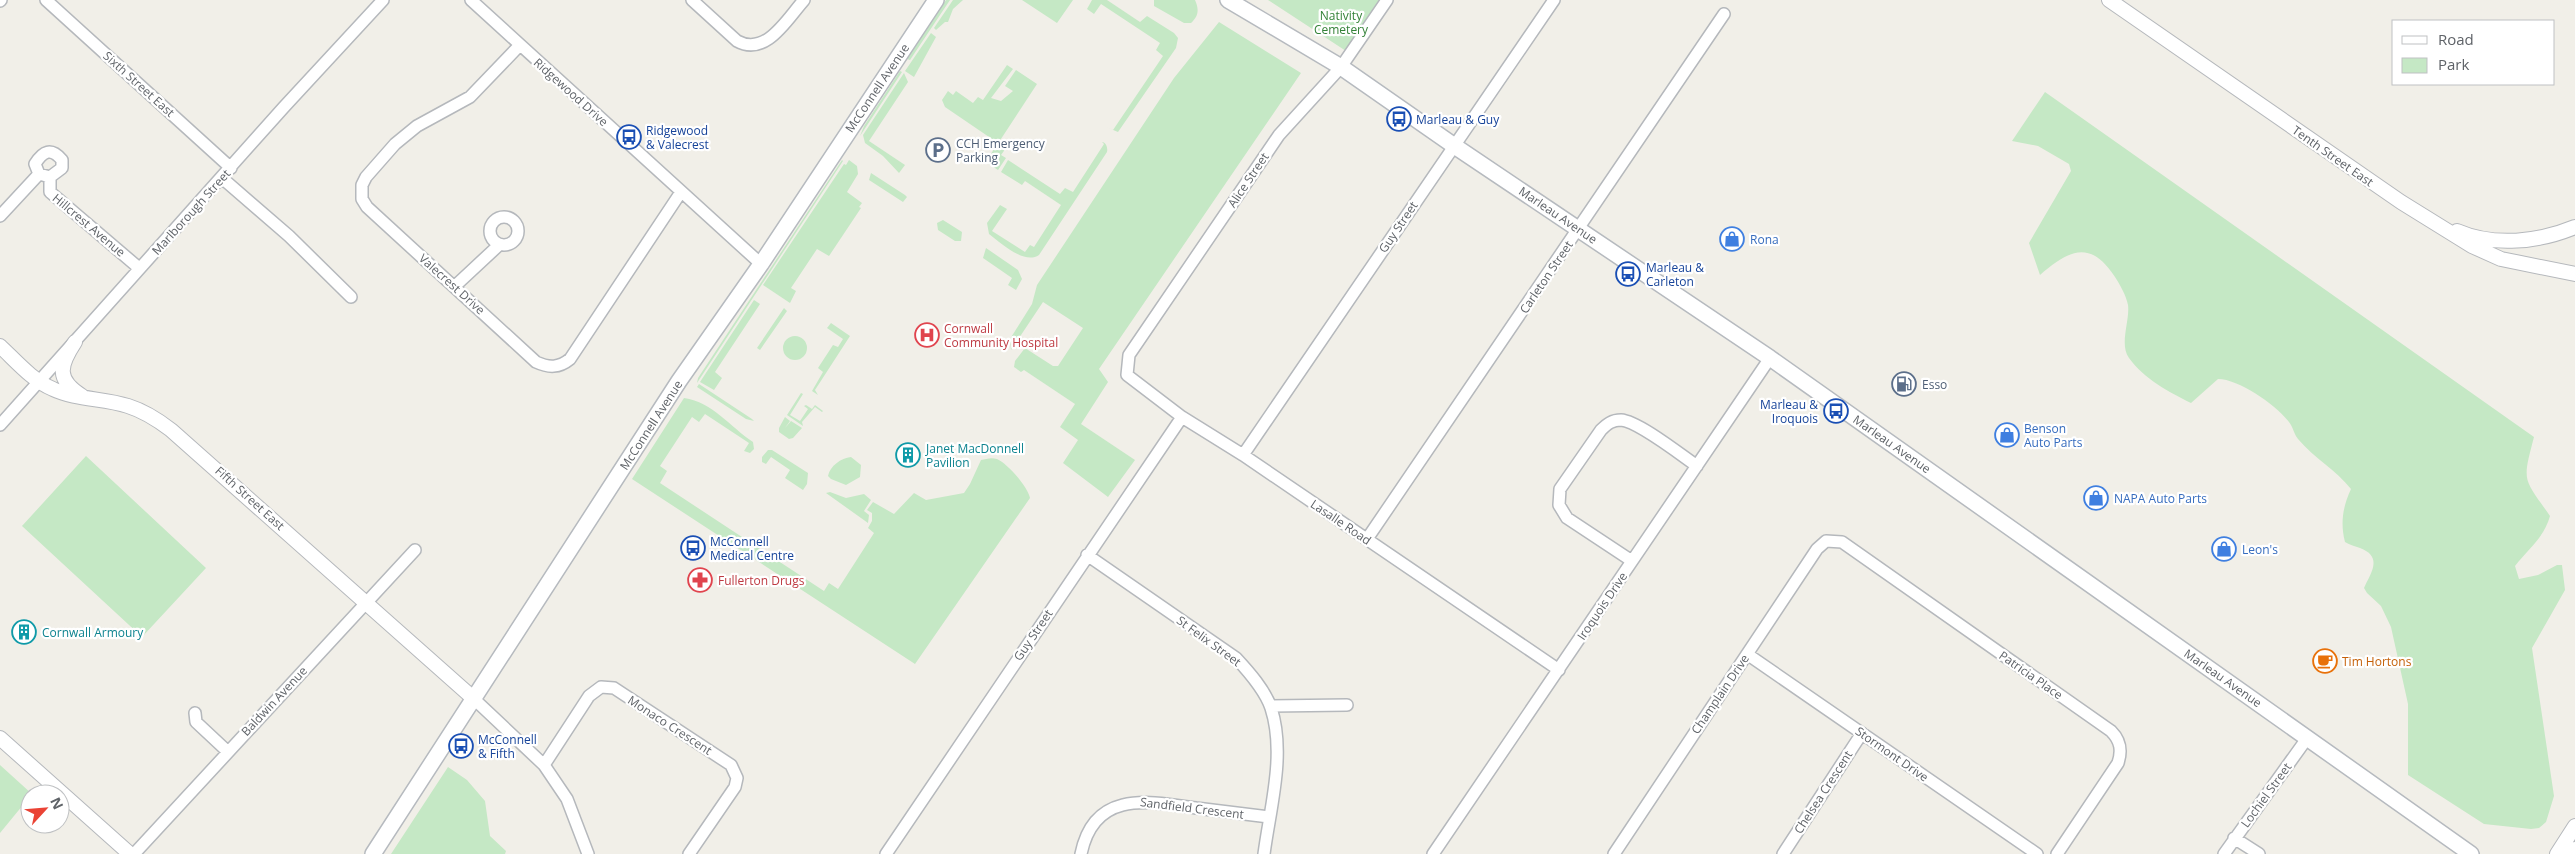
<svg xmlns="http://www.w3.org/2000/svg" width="2575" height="854" font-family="'Open Sans',sans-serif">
	<rect width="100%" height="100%" fill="#f1efe8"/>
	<path fill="#c5e8c5" d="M 946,0 L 950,0 L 910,60 L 907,59 Z
		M 953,0 L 963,0 L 953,9 L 948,22 L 945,22 L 936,30 L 934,28 Z
		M 1022,0 L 1073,0 L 1057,23 Z
		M 1092,0 L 1107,0 L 1140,22 L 1147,16 L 1174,33 L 1178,38 L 1176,48 L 1118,132 L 1106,127 L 1113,130 L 1163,56 L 1156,50 L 1160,43 L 1101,4 L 1094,14 L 1087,9 Z
		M 1154,0 L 1195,0 C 1199,9 1199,16 1191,23 L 1184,23 L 1154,6 Z
		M 1268,0 L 1382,0 L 1346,51 Z
		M 1219,22 L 1301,73 L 1099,369 L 1108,382 L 1081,424 L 1135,460 L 1108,497 L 1063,463 L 1078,440 L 1060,427 L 1075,404 L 1024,370 L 1021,372 L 1014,367 L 1015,361 L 1025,348 L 1053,366 L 1058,366 L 1083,328 L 1043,302 L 1011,350 L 1010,339 L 1032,304 L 1037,285 L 1174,78 Z
		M 931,33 L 936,37 L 914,77 L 905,71 Z
		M 1007,65 L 1013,69 L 991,98 L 1001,101 L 1013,91 L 1005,86 L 1016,70 L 1037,84 L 999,142 L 1006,148 L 1001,155 L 1006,158 L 998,170 L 986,162 L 994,149 L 992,139 L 945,107 L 942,100 L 948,91 L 953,95 L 956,91 L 973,103 L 978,97 L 983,100 Z
		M 900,71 L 902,72 L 860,136 L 864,126 Z
		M 904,73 L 908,82 L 869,141 L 905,165 L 899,173 L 883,156 L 865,143 L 863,135 Z
		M 2045,92 L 2534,437 C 2522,483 2523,477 2550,516 C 2544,538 2528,549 2515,566 L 2519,579 L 2538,575 L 2557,565 L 2562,565 L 2565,590 L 2532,648 L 2554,796 L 2546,822 L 2539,828 L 2531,829 L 2484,824 L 2408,775 L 2408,704 L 2391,627 L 2381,606 L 2367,593 L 2364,588 C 2370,574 2384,557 2360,548 C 2355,546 2350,545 2345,542 C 2340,523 2343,506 2351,489 C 2336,470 2314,458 2298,439 C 2294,434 2293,427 2289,422 C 2276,405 2239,379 2218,379 L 2191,403 C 2169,392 2144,379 2129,358 C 2119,344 2130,321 2128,305 C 2126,295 2120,285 2115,277 C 2090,239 2069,250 2040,275 L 2029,243 L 2071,171 L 2069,164 L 2038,146 L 2012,141 Z
		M 1102,142 C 1106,142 1108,148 1107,152 L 1039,255 C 1024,265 1001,243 989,234 L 987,223 L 1000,205 L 1007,209 L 992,231 L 1025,252 L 1030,245 L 1034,247 L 1061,205 L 1025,181 L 1022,185 L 1001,172 L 1008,160 L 1060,194 L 1065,188 L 1073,192 L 1104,144 Z
		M 842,160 L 843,161 L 697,383 L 698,378 Z
		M 849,160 L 857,166 L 858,174 L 847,192 L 862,203 L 859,207 L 861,208 L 829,256 L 817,249 L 791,288 L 796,291 L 790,303 L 763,285 L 844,164 L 846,165 Z
		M 871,173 L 905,195 L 907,197 L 903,202 L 869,180 Z
		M 943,220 L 962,232 L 961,241 L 955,241 L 938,230 L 937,223 Z
		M 986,248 L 1018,270 L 1022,279 L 1016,290 L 1008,285 L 1012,278 L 983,258 Z
		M 754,300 L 760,304 L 715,372 L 722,378 L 714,390 L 700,382 Z
		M 784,308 L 787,311 L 760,350 L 757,348 Z
		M 831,323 L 850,336 L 815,390 L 818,395 L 812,391 L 823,372 L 818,368 L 833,345 L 838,347 L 843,339 L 827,328 Z
		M783 348a12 12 0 1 1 24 0a12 12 0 1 1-24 0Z
		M 699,384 L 752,419 L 754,421 L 746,419 L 697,387 Z
		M 801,393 L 803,394 L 790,415 L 800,421 L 808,409 L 804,406 L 806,405 L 812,409 L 815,405 L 823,411 L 822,412 L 815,407 L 802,422 L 803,426 L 787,415 Z
		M 684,398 C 713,402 730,427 753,442 L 754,449 L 750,453 L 744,451 L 749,443 L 705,414 L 699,422 L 692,417 L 660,466 L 667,471 L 660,483 L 824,591 L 829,583 L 838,589 L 874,533 L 868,528 L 872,521 L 872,513 L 867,510 L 873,502 L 894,514 L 914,493 L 926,500 L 964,493 L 970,484 L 981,460 C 986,459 991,457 997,459 C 1008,464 1028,487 1030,498 L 915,664 L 632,479 Z
		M 785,417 L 790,421 L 785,428 L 791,421 L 802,428 L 793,438 L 789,439 L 779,432 L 779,428 Z
		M 768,450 L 772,450 L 808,473 L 807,484 L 803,490 L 785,478 L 790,470 L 771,457 L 766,464 L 762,462 L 762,457 Z
		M 86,456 L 206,568 L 142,637 L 22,526 Z
		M 851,457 L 861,465 L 860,477 L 846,485 L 831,479 L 828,476 C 830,466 841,458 851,457 Z
		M 830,492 L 846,498 L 864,494 L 871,500 L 864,511 L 869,515 L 868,523 L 826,493 Z
		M 0,765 L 32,794 L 0,833 Z
		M 448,767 L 467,780 L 485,801 L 490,836 L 506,851 L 505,854 L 391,854 Z"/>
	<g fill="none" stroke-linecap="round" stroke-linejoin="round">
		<g stroke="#b5b8bc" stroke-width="14">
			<path id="minor" d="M 46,0 L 231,168
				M 471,0 L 761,264
				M 692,0 L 737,41 C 766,57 787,19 804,0
				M 1387,0 L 1341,67 L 1279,135 L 1129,355 L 1127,375 L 1182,417 L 1243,455 L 1559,670
				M 0,1 L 1,0
				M 519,46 L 470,97 L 417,126 L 395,144 L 366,177 L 362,185 L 362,199 L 367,207 L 536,362 C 549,368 559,368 570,359 L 681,192
				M 39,174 L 35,164 C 43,151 51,147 62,160 L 62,168 L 50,177
				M 222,178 L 289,236 L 351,297
				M 0,216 L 39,174 L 50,177 L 50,192 L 139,268
				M490 231a14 14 0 1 1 28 0a14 14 0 1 1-28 0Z
				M 455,286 L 499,245
				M 0,425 L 284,107 L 383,0
				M 1243,455 L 1554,0
				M 1367,539 L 1724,14
				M 1087,555 L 1236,658 C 1249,672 1265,690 1271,708 C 1286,754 1270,808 1264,854
				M 1632,561 L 1567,518 L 1559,505 L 1560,489 L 1601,430 C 1607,424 1612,420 1621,420 C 1638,421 1681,455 1697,466
				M 1747,654 L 2037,854
				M 473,698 L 544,765 L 567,799 L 588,854
				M 1271,706 L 1347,705
				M 195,713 L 196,722 L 227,751
				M 544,765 L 589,696 L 601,687 L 614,688 L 731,765 L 737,778 L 735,787 L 689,854
				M 2234,838 L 2259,854
				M 134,854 L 415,550
				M 886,854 L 1182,417
				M 1081,854 C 1094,790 1148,801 1196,808 C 1221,811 1245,814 1269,817
				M 1433,854 L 1770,358
				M 1614,854 L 1817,549 L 1826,541 L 1842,542 L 2111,731 C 2121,741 2122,751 2118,763 L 2057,854
				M 1783,854 L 1862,733
				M 2224,854 L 2308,737"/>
		</g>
		<g stroke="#b5b8bc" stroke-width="16">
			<path id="tertiary" d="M 2109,0 L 2401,202 L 2472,246 L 2501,259 L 2575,274
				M 2457,231 C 2494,247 2539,242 2575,227
				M 75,342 C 60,365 55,379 82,396
				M 0,346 C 17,362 32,380 53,389 C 76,400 104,398 128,406 C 144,411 158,420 171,430 L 473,698
				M 0,738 L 130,854
				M 2557,854 L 2575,826
				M 2572,854 L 2575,849"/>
		</g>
		<g stroke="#b6babf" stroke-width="18">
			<path id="secondary" d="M 1228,0 L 1341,67 L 1453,145 L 1770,358 L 2471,854
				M 373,854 L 679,381 L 761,264 L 936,0"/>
		</g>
		<use href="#minor" stroke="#fff" stroke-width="11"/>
		<use href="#tertiary" stroke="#fff" stroke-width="14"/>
		<use href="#secondary" stroke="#fff" stroke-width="15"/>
	</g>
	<defs>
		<g id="bus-ring" transform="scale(1.25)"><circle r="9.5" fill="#fff" stroke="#1a4fb4" stroke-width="1.5"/><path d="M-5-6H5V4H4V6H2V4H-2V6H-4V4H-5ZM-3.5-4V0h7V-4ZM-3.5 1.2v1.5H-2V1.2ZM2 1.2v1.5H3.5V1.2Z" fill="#1a4fb4"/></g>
		<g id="parking-ring" transform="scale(1.25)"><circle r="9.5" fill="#fff" stroke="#5c6f8a" stroke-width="1.5"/><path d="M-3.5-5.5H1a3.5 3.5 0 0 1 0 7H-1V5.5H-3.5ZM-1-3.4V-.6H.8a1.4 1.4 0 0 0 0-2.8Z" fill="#5c6f8a"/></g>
		<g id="shop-ring" transform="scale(1.25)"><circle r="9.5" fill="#fff" stroke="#3f7fe0" stroke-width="1.5"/><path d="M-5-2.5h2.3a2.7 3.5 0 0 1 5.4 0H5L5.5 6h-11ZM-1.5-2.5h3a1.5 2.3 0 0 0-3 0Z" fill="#3f7fe0"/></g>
		<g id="hospital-ring" transform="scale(1.25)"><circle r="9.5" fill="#fff" stroke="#e0444e" stroke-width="1.5"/><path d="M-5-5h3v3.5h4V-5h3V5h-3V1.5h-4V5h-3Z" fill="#e0444e"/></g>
		<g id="fuel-ring" transform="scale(1.25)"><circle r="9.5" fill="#fff" stroke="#5c6f8a" stroke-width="1.5"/><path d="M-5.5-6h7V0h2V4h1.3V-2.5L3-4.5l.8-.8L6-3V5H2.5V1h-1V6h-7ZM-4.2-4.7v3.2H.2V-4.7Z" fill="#5c6f8a"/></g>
		<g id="building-ring" transform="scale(1.25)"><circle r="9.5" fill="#fff" stroke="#0f9aa8" stroke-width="1.5"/><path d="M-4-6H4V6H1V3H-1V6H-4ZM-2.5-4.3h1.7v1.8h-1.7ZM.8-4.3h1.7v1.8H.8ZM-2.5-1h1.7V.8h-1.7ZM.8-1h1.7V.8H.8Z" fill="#0f9aa8"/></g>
		<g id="pharmacy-ring" transform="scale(1.25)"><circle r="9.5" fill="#fff" stroke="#e0444e" stroke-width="1.5"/><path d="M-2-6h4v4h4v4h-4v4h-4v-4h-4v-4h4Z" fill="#e0444e"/></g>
		<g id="cafe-ring" transform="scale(1.25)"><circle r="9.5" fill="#fff" stroke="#e8710a" stroke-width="1.5"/><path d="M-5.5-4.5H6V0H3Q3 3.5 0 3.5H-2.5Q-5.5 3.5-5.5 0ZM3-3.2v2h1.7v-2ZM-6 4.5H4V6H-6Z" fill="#e8710a"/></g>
	</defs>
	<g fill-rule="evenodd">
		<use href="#bus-ring" x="1399" y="119"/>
		<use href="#bus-ring" x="629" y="137"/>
		<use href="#parking-ring" x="938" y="150"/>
		<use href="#shop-ring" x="1732" y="239"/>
		<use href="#bus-ring" x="1628" y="274"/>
		<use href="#hospital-ring" x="927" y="335"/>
		<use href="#fuel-ring" x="1904" y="384"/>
		<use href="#bus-ring" x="1836" y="411"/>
		<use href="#shop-ring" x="2007" y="435"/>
		<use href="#building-ring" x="908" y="455"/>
		<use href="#shop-ring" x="2096" y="498"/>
		<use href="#bus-ring" x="693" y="548"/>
		<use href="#shop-ring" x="2224" y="549"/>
		<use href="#pharmacy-ring" x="700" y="580"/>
		<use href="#building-ring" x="24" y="632"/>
		<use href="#cafe-ring" x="2325" y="661"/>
		<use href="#bus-ring" x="461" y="746"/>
	</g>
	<g text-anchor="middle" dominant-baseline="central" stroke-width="4.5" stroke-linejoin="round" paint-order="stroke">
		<g font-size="12" fill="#348238" stroke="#fff">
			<text x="1341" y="15">Nativity<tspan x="1341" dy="14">Cemetery</tspan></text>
		</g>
		<g font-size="12" fill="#5f6368" stroke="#fff">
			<text transform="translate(139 84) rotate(42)">Sixth Street East</text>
			<text transform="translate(877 88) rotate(-56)">McConnell Avenue</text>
			<text transform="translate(571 92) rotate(42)">Ridgewood Drive</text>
			<text transform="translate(2333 156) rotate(35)">Tenth Street East</text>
			<text transform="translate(1248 180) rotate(-56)">Alice Street</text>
			<text transform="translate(191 212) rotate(-48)">Marlborough Street</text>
			<text transform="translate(1558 215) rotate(34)">Marleau Avenue</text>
			<text transform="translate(89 225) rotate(40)">Hillcrest Avenue</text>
			<text transform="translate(1398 227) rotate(-56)">Guy Street</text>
			<text transform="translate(1546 277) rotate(-56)">Carleton Street</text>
			<text transform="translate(452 284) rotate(42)">Valecrest Drive</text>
			<text transform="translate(651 425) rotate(-57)">McConnell Avenue</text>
			<text transform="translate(1892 444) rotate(35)">Marleau Avenue</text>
			<text transform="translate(250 498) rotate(42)">Fifth Street East</text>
			<text transform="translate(1341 522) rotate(34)">Lasalle Road</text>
			<text transform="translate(1602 606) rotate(-56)">Iroquois Drive</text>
			<text transform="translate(1033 635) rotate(-56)">Guy Street</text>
			<text transform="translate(1209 641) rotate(36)">St Felix Street</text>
			<text transform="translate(2031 675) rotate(35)">Patricia Place</text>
			<text transform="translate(2223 678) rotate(35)">Marleau Avenue</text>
			<text transform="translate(1720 694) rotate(-56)">Champlain Drive</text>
			<text transform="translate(274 701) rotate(-47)">Baldwin Avenue</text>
			<text transform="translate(670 725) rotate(33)">Monaco Crescent</text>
			<text transform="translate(1892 754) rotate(35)">Stormont Drive</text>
			<text transform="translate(1823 792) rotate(-57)">Chelsea Crescent</text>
			<text transform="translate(2266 795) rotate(-54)">Lochiel Street</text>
			<text transform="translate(1192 808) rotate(7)">Sandfield Crescent</text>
		</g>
		<g font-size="12" fill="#164399" stroke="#fff" text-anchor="start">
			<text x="1416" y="119">Marleau &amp; Guy</text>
			<text x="646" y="130">Ridgewood<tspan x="646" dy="14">&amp; Valecrest</tspan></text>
			<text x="1646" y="267">Marleau &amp;<tspan x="1646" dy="14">Carleton</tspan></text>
			<text x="1818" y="404" text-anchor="end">Marleau &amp;<tspan x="1818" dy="14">Iroquois</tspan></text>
			<text x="710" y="541">McConnell<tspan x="710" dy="14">Medical Centre</tspan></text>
			<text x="478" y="739">McConnell<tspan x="478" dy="14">&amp; Fifth</tspan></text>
		</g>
		<g font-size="12" fill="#4e5e75" stroke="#fff" text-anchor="start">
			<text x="956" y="143">CCH Emergency<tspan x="956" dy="14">Parking</tspan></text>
			<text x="1922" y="384">Esso</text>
		</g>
		<g font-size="12" fill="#366cbe" stroke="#fff" text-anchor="start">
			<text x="1750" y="239">Rona</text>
			<text x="2024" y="428">Benson<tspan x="2024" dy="14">Auto Parts</tspan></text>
			<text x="2114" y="498">NAPA Auto Parts</text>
			<text x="2242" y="549">Leon's</text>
		</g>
		<g font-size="12" fill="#be3a42" stroke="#fff" text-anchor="start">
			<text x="944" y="328">Cornwall<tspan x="944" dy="14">Community Hospital</tspan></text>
			<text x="718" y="580">Fullerton Drugs</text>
		</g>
		<g font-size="12" fill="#0d838f" stroke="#fff" text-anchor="start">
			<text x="926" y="448">Janet MacDonnell<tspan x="926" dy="14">Pavilion</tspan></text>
			<text x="42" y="632">Cornwall Armoury</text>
		</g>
		<g font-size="12" fill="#c56008" stroke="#fff" text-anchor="start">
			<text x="2342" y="661">Tim Hortons</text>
		</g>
	</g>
	<rect x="2392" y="20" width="162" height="65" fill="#ffffff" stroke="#bfc1c3"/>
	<rect x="2402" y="36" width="25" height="8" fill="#ffffff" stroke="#bfc1c3"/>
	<text x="2438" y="45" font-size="15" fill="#5f6368">Road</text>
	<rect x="2402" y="58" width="25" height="15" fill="#c5e8c5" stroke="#bfc1c3"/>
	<text x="2438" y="70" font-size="15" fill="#5f6368">Park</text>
	<g transform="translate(45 809) rotate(64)"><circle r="24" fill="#ffffff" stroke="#bfc1c3"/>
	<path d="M0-4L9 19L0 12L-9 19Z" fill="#ea4335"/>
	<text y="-8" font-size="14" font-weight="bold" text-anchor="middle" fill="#5f6368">N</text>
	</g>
</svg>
